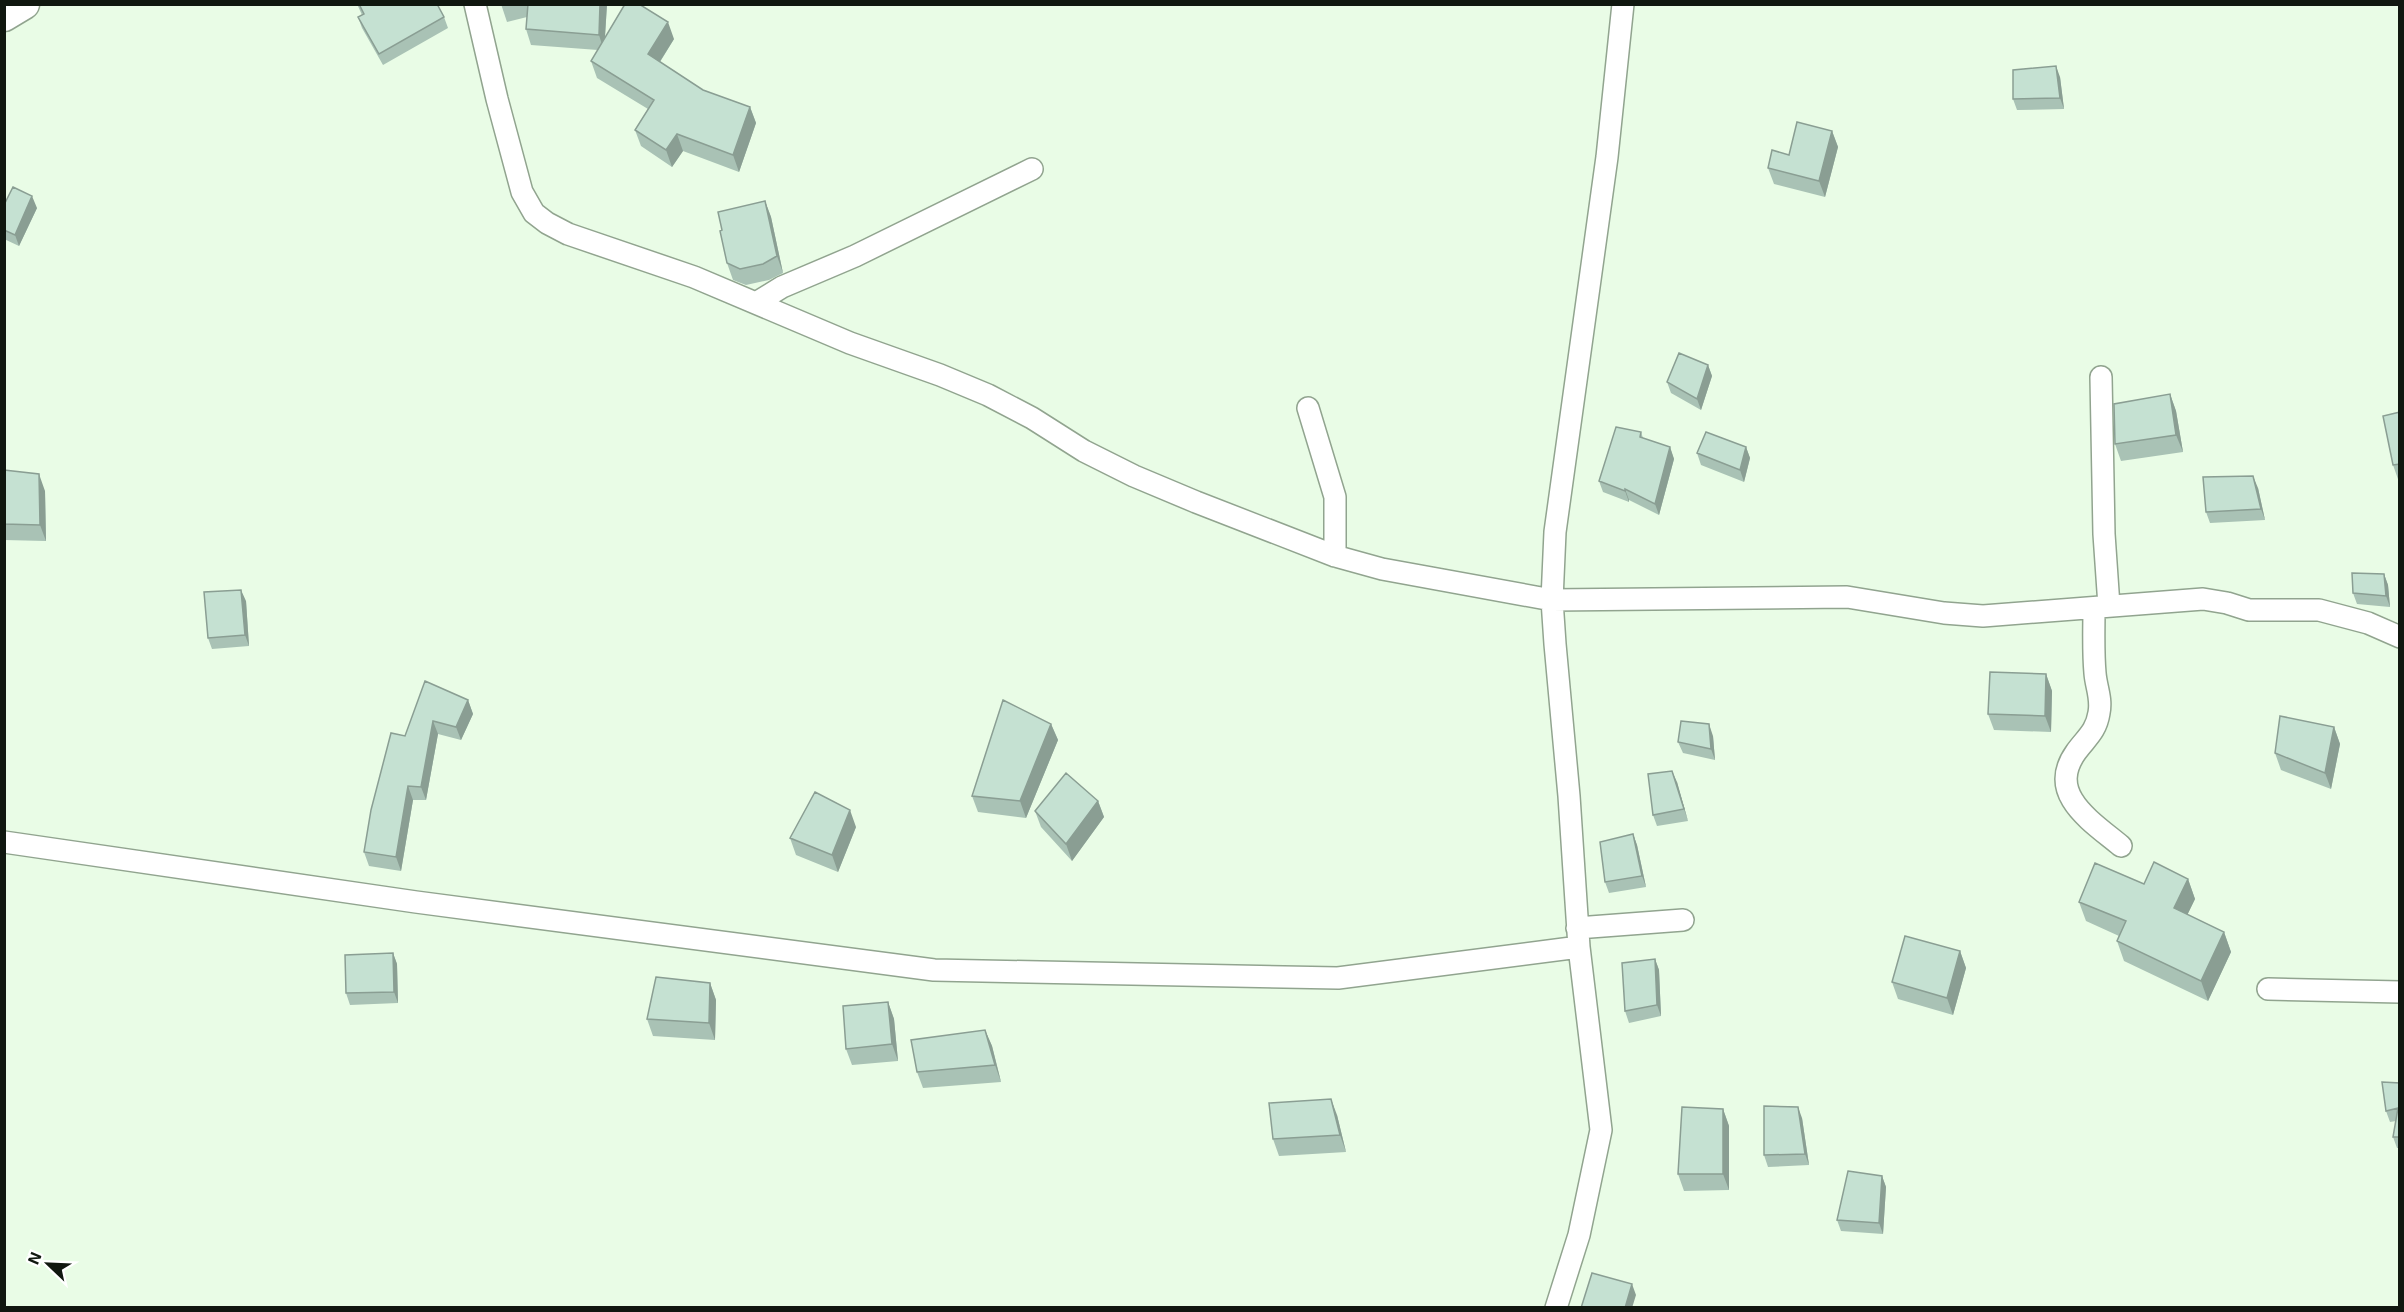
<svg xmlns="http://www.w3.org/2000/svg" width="2404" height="1312" font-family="'Exo 2',sans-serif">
	<rect width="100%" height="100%" fill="#e9fce6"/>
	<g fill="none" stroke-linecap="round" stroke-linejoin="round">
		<g stroke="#91a48f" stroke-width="24">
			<path id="minor" d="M 475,4 L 497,99 L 522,192 L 534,213 L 547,223 L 568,234 L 694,277 L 850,343 L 940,375 L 988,395 L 1032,418 L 1084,451 L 1134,476 L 1196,502 L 1335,556 L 1382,569 L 1552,600 L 1847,597 L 1944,613 L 1983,616 L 2203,599 L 2227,603 L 2249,610 L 2319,610 L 2368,623 L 2400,637
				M 756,303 L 782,287 L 855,256 L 1032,169
				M 2101,377 L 2104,534 L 2109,606
				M 1308,408 L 1335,497 L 1335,556
				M 2094,608 C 2094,629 2093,651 2095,673 C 2096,687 2102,698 2099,713 C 2096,732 2086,738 2076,752 C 2046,794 2091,821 2121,846
				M 4,842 L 416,902 L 934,970 L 1338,978 L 1579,947
				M 1577,928 L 1683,920
				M 2268,989 L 2400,992
				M 1556,1308 L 1579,1235 L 1601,1130 L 1579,947 L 1569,796 L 1555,644 L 1552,600 L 1555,532 L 1607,157 L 1623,4"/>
		</g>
		<g stroke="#91a48f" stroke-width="33">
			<path id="secondary" d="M 4,16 L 24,4"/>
		</g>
		<use href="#minor" stroke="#fff" stroke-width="21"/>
		<use href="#secondary" stroke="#fff" stroke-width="30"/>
	</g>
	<path fill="#a9c2b5" d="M 357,4 L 437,4 L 444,17 L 448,28 L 383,65 L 362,28 L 358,17 L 362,15 Z
		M 501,4 L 607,4 L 605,38 L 674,39 L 660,62 L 703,90 L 750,107 L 756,123 L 739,172 L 683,151 L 672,167 L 641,146 L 635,130 L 648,109 L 597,78 L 591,61 L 598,50 L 531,45 L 526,29 L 527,17 L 507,22 Z
		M 2060,77 L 2064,109 L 2017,110 L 2013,99 Z
		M 1832,131 L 1838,147 L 1825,197 L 1774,184 L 1768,168 Z
		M 765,201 L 771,217 L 783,273 L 769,280 L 746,285 L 733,280 L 727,263 L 722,230 Z
		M 4,205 L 37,208 L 19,246 L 4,239 Z
		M 1708,365 L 1712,376 L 1701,410 L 1671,393 L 1667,382 Z
		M 2170,394 L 2176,411 L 2183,452 L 2121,461 L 2115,444 Z
		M 2400,412 L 2400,482 L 2399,482 L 2393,465 Z
		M 1641,432 L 1643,438 L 1670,447 L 1674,459 L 1659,515 L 1629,500 L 1629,502 L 1603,492 L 1599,481 Z
		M 1746,447 L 1750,458 L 1744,482 L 1701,465 L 1697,453 Z
		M 4,470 L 45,491 L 46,541 L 4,540 Z
		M 2258,488 L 2265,520 L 2210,523 L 2206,512 Z
		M 2384,574 L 2388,585 L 2390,607 L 2357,604 L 2353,593 Z
		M 246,601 L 249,646 L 212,649 L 208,638 Z
		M 2046,674 L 2052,691 L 2051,732 L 1994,730 L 1988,714 Z
		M 468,700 L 473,714 L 461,740 L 438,734 L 426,800 L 413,800 L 401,871 L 369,866 L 364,852 L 405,736 Z
		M 1051,724 L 1058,740 L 1026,818 L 978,812 L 972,796 Z
		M 2334,727 L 2340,744 L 2331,789 L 2281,770 L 2275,753 Z
		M 1713,736 L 1715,760 L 1683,753 L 1678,742 Z
		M 1677,782 L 1688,821 L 1657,826 L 1653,815 Z
		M 1098,801 L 1104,817 L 1072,861 L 1041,827 L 1035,811 Z
		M 856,827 L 838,872 L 796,855 L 790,838 Z
		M 1633,834 L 1637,845 L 1646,887 L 1609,893 L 1605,882 Z
		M 2188,879 L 2195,899 L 2187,915 L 2224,932 L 2231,952 L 2208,1001 L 2124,961 L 2117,941 L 2119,936 L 2086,921 L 2079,902 L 2144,884 Z
		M 1960,951 L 1966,968 L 1953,1015 L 1898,999 L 1892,982 Z
		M 393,953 L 397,964 L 398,1003 L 350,1005 L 346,993 Z
		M 1655,959 L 1659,970 L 1661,1016 L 1629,1023 L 1625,1011 Z
		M 710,983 L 716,1000 L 715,1040 L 653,1036 L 647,1019 Z
		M 888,1002 L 894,1019 L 898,1061 L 852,1065 L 846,1049 Z
		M 985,1030 L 992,1046 L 1001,1082 L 923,1088 L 917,1072 Z
		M 2400,1083 L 2400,1148 L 2397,1148 L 2393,1137 L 2396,1121 L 2390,1122 L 2386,1111 Z
		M 1723,1109 L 1729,1126 L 1729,1190 L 1684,1191 L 1678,1174 Z
		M 1337,1115 L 1346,1152 L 1279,1156 L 1273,1139 Z
		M 1802,1118 L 1809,1165 L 1768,1167 L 1764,1155 Z
		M 1882,1176 L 1886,1187 L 1883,1234 L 1841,1231 L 1837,1220 Z"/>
	<path fill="#8a9e93" d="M 600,4 L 607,4 L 604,51 L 599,35 Z
		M 668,22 L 674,39 L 654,71 L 648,54 Z
		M 2056,66 L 2060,77 L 2064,109 L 2060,98 Z
		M 750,107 L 756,123 L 739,172 L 733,155 Z
		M 1832,131 L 1838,147 L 1825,197 L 1819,181 Z
		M 677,134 L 683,151 L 672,167 L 666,150 Z
		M 32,196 L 37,208 L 19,246 L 15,235 Z
		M 765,201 L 771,217 L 783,273 L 777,256 Z
		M 1708,365 L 1712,376 L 1701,410 L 1697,399 Z
		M 2170,394 L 2176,411 L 2183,452 L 2176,435 Z
		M 1670,447 L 1674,459 L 1659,515 L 1655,504 Z
		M 1746,447 L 1750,458 L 1744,482 L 1740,470 Z
		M 39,474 L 45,491 L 46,541 L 40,525 Z
		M 2253,476 L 2258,488 L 2265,520 L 2261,509 Z
		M 1625,489 L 1629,500 L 1629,502 L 1625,491 Z
		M 2384,574 L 2388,585 L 2390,607 L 2386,596 Z
		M 241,590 L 246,601 L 249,646 L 245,635 Z
		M 2046,674 L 2052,691 L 2051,732 L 2045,716 Z
		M 468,700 L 473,714 L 461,740 L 456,727 Z
		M 433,721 L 438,734 L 426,800 L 421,787 Z
		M 1051,724 L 1058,740 L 1026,818 L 1020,801 Z
		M 1709,724 L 1713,736 L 1715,760 L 1711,749 Z
		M 2334,727 L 2340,744 L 2331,789 L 2325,773 Z
		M 1672,771 L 1677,782 L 1688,821 L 1684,809 Z
		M 408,786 L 413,800 L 401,871 L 396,857 Z
		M 1098,801 L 1104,817 L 1072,861 L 1066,844 Z
		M 850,810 L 856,827 L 838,872 L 832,855 Z
		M 1633,834 L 1637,845 L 1646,887 L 1642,876 Z
		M 2188,879 L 2195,899 L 2181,928 L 2174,908 Z
		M 2224,932 L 2231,952 L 2208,1001 L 2201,981 Z
		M 1960,951 L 1966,968 L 1953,1015 L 1947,998 Z
		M 393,953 L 397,964 L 398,1003 L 394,992 Z
		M 1655,959 L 1659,970 L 1661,1016 L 1657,1005 Z
		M 710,983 L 716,1000 L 715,1040 L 709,1023 Z
		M 888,1002 L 894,1019 L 898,1061 L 892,1044 Z
		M 985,1030 L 992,1046 L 1001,1082 L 995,1065 Z
		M 1331,1099 L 1337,1115 L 1346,1152 L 1340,1135 Z
		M 1798,1107 L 1802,1118 L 1809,1165 L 1805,1154 Z
		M 1723,1109 L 1729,1126 L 1729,1190 L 1723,1174 Z
		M 1882,1176 L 1886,1187 L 1883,1234 L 1879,1223 Z
		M 1632,1284 L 1636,1295 L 1632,1308 L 1625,1308 Z"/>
	<path fill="#c5e1d2" stroke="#8a9e93" stroke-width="1.5" d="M 359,4 L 437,4 L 444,17 L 379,54 L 358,17 L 364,14 Z
		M 528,4 L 600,4 L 599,35 L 526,29 Z
		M 625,4 L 639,4 L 668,22 L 648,54 L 703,90 L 750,107 L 733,155 L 677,134 L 666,150 L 635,130 L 654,100 L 591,61 Z
		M 2056,66 L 2060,98 L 2013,99 L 2013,70 Z
		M 1797,122 L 1832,131 L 1819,181 L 1768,168 L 1772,150 L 1789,155 Z
		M 13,187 L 32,196 L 15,235 L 4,230 L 4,205 Z
		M 765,201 L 777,256 L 763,264 L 740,269 L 727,263 L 720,231 L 722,230 L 718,212 Z
		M 1679,353 L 1708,365 L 1697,399 L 1667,382 Z
		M 2170,394 L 2176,435 L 2115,444 L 2114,404 Z
		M 2400,412 L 2400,464 L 2393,465 L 2383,416 Z
		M 1616,427 L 1641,432 L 1640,437 L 1670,447 L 1655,504 L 1625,489 L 1625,491 L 1599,481 Z
		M 1706,432 L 1746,447 L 1740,470 L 1697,453 Z
		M 4,470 L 39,474 L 40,525 L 4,524 Z
		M 2253,476 L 2261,509 L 2206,512 L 2203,477 Z
		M 2352,573 L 2384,574 L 2386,596 L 2353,593 Z
		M 241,590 L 245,635 L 208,638 L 204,592 Z
		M 1990,672 L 2046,674 L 2045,716 L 1988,714 Z
		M 425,681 L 468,700 L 456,727 L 433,721 L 421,787 L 408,786 L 396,857 L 364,852 L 371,810 L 391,733 L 405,736 Z
		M 1003,700 L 1051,724 L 1020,801 L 972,796 Z
		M 2280,716 L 2334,727 L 2325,773 L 2275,753 Z
		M 1681,721 L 1709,724 L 1711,749 L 1678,742 Z
		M 1672,771 L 1684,809 L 1653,815 L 1648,774 Z
		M 1066,773 L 1098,801 L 1066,844 L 1035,811 Z
		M 815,792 L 850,810 L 832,855 L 790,838 Z
		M 1633,834 L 1642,876 L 1605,882 L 1600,842 Z
		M 2154,862 L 2188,879 L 2174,908 L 2224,932 L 2201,981 L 2117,941 L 2126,921 L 2079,902 L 2095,863 L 2144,884 Z
		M 1905,936 L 1960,951 L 1947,998 L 1892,982 Z
		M 393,953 L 394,992 L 346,993 L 345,955 Z
		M 1655,959 L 1657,1005 L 1625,1011 L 1622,963 Z
		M 656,977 L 710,983 L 709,1023 L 647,1019 Z
		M 888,1002 L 892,1044 L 846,1049 L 843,1006 Z
		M 985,1030 L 995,1065 L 917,1072 L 911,1040 Z
		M 2382,1082 L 2400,1083 L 2400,1137 L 2393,1137 L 2398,1108 L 2386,1111 Z
		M 1331,1099 L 1340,1135 L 1273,1139 L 1269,1103 Z
		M 1764,1106 L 1798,1107 L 1805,1154 L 1764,1155 Z
		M 1682,1107 L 1723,1109 L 1723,1174 L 1678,1174 Z
		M 1848,1171 L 1882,1176 L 1879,1223 L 1837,1220 Z
		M 1592,1273 L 1632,1284 L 1625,1308 L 1581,1308 Z"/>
	<rect width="2404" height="1312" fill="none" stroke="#10170f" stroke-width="12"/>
	<g transform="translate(48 1264) rotate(293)" stroke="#ffffff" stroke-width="4.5" paint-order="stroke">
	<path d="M0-4.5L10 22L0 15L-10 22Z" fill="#10170f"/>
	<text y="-9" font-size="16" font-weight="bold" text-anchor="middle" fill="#10170f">N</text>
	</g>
</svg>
